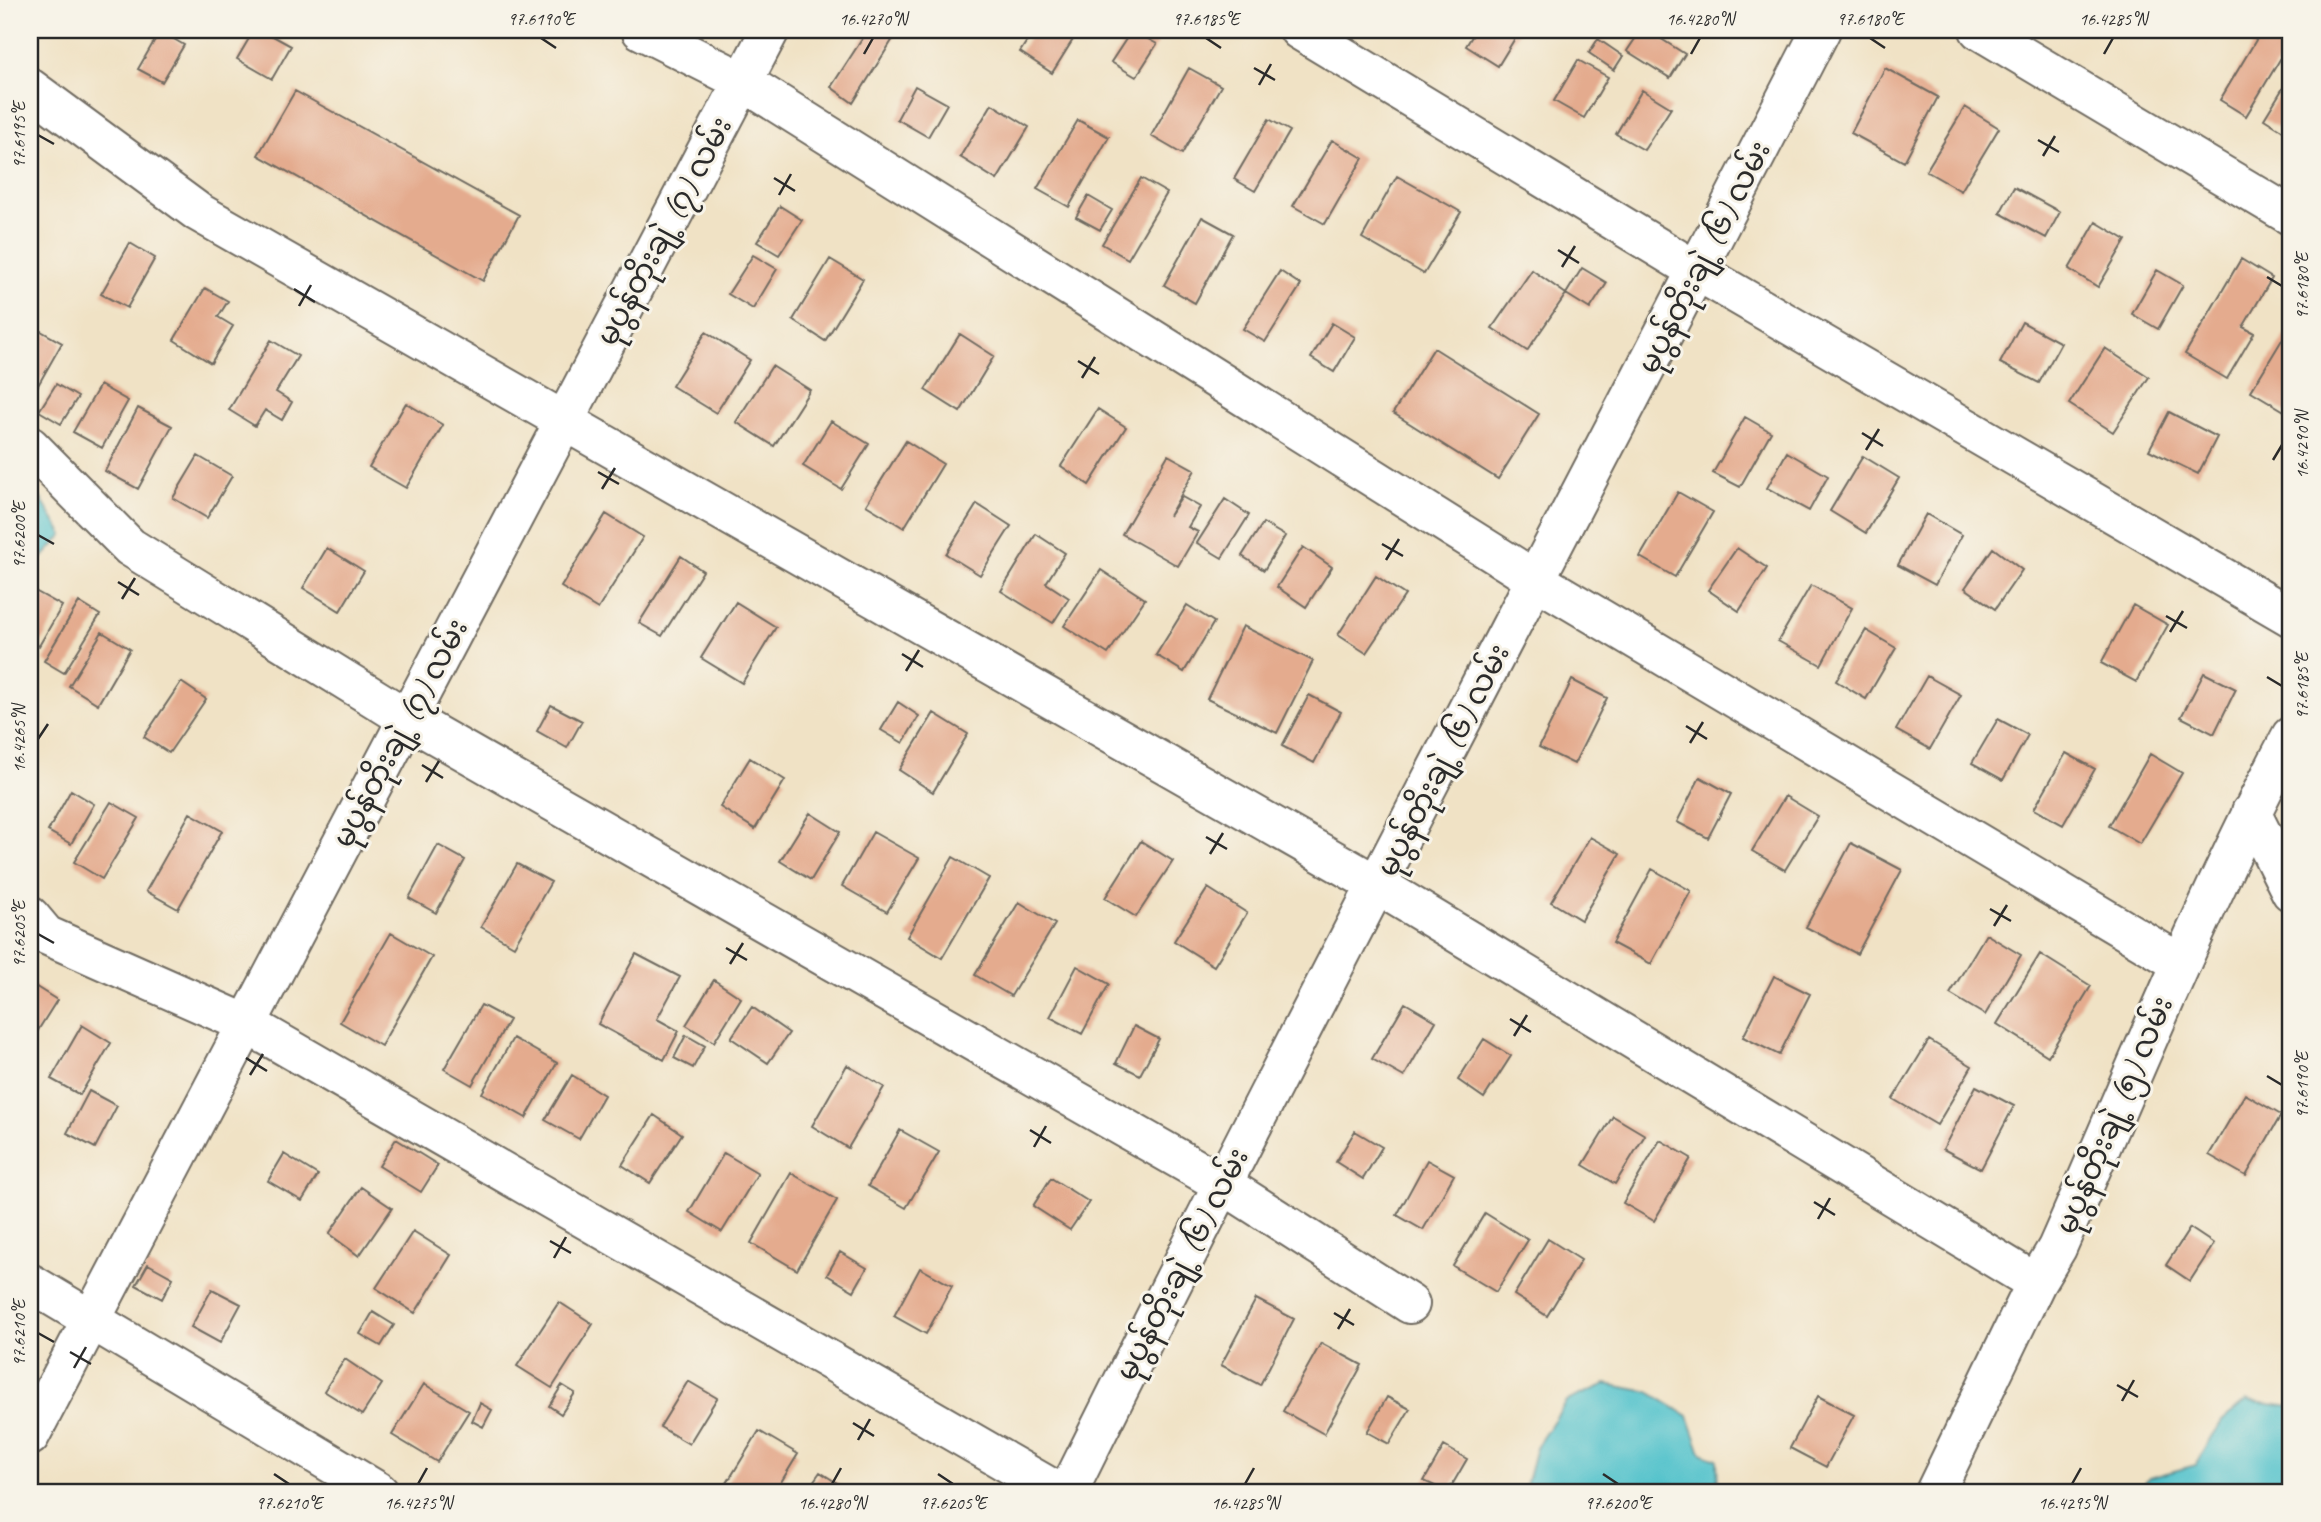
<svg xmlns="http://www.w3.org/2000/svg" width="2321" height="1522" font-family="Caveat,'Noto Sans Myanmar',sans-serif">
	<rect width="100%" height="100%" fill="#f7f3e8"/>
	<filter id="ink" filterUnits="userSpaceOnUse"><feTurbulence type="fractalNoise" baseFrequency=".0143" numOctaves="2"/><feDisplacementMap in="SourceGraphic" scale="14" xChannelSelector="R" yChannelSelector="G"/><feConvolveMatrix kernelMatrix="1 2 1 2 8 2 1 2 1" color-interpolation-filters="sRGB"/></filter>
	<filter id="wash" filterUnits="userSpaceOnUse"><feTurbulence type="fractalNoise" baseFrequency=".00686" numOctaves="4" result="noise"/><feDisplacementMap in="SourceGraphic" scale="28" xChannelSelector="R" yChannelSelector="G"/><feGaussianBlur stdDeviation="1.57" result="paint"/><feColorMatrix in="noise" values="0 0 0 0 0 0 0 0 0 0 0 0 0 0 0 0 0 1.4 0 .05"/><feComposite in="paint" operator="in"/></filter>
	<g filter="url(#wash)">
		<rect width="100%" height="100%" fill="#f0e2c5"/>
		<path fill="#55c3cc" stroke="#40777c" stroke-width="2" d="M 30,481 L 63,535 L 30,571 Z
			M 1606,1384 L 1649,1392 L 1688,1416 L 1701,1453 L 1717,1459 L 1718,1492 L 1531,1492 L 1526,1486 L 1536,1447 L 1567,1401 Z
			M 2246,1401 L 2291,1407 L 2291,1492 L 2138,1492 L 2149,1478 L 2196,1465 L 2222,1421 Z"/>
		<g id="blocks">
			<path fill="#e4ab8e" d="M 254,30 L 262,30 L 291,46 L 272,79 L 237,59 Z
				M 868,30 L 898,31 L 853,103 L 831,87 Z
				M 1034,30 L 1079,30 L 1052,73 L 1020,52 Z
				M 1132,30 L 1157,44 L 1136,77 L 1111,62 Z
				M 1476,30 L 1520,30 L 1498,66 L 1466,46 Z
				M 1641,30 L 1647,30 L 1685,54 L 1670,78 L 1627,51 Z
				M 2262,30 L 2281,30 L 2291,36 L 2291,41 L 2246,116 L 2220,100 Z
				M 160,31 L 184,45 L 162,82 L 138,69 Z
				M 1598,39 L 1623,56 L 1614,70 L 1589,53 Z
				M 1578,60 L 1608,77 L 1584,118 L 1554,101 Z
				M 1189,68 L 1221,86 L 1182,154 L 1151,136 Z
				M 1885,68 L 1938,97 L 1904,162 L 1851,133 Z
				M 2291,75 L 2291,136 L 2264,119 Z
				M 915,86 L 947,104 L 928,137 L 897,119 Z
				M 1642,90 L 1671,108 L 1644,150 L 1616,134 Z
				M 295,91 L 519,215 L 483,281 L 258,155 Z
				M 992,104 L 1029,127 L 997,180 L 960,157 Z
				M 1965,107 L 1999,128 L 1961,191 L 1926,171 Z
				M 1269,119 L 1290,131 L 1255,191 L 1234,179 Z
				M 1078,120 L 1109,137 L 1069,207 L 1037,189 Z
				M 1332,140 L 1363,158 L 1325,224 L 1293,206 Z
				M 1397,176 L 1461,212 L 1424,274 L 1362,238 Z
				M 1141,178 L 1167,193 L 1128,259 L 1102,244 Z
				M 2014,187 L 2060,212 L 2046,238 L 2000,213 Z
				M 1088,196 L 1112,210 L 1100,230 L 1076,217 Z
				M 780,206 L 802,220 L 779,255 L 757,242 Z
				M 1202,217 L 1233,234 L 1195,303 L 1164,285 Z
				M 2096,222 L 2126,240 L 2098,287 L 2069,269 Z
				M 130,243 L 155,258 L 127,308 L 101,294 Z
				M 753,255 L 777,269 L 753,309 L 728,294 Z
				M 830,259 L 863,279 L 825,341 L 793,320 Z
				M 2241,259 L 2272,278 L 2243,327 L 2254,333 L 2227,379 L 2185,354 Z
				M 1582,268 L 1607,283 L 1590,309 L 1566,294 Z
				M 1532,270 L 1566,294 L 1527,351 L 1492,328 Z
				M 2157,270 L 2183,285 L 2158,329 L 2132,314 Z
				M 1280,271 L 1301,285 L 1265,342 L 1243,329 Z
				M 205,288 L 228,301 L 218,317 L 233,326 L 211,363 L 174,340 Z
				M 2022,322 L 2061,343 L 2039,383 L 2000,363 Z
				M 1332,323 L 1355,337 L 1334,372 L 1311,358 Z
				M 2291,325 L 2291,415 L 2251,391 Z
				M 32,326 L 62,343 L 32,396 L 30,331 Z
				M 706,332 L 750,360 L 716,413 L 672,386 Z
				M 960,334 L 994,356 L 960,412 L 925,390 Z
				M 271,340 L 298,356 L 276,392 L 292,402 L 282,420 L 265,410 L 255,426 L 229,410 Z
				M 1434,348 L 1539,414 L 1498,479 L 1393,413 Z
				M 2105,348 L 2149,377 L 2113,432 L 2069,404 Z
				M 772,366 L 810,390 L 774,446 L 736,422 Z
				M 56,384 L 78,397 L 61,424 L 39,411 Z
				M 100,385 L 128,401 L 102,448 L 73,432 Z
				M 406,403 L 443,425 L 406,488 L 369,467 Z
				M 138,408 L 172,426 L 138,489 L 105,471 Z
				M 1098,409 L 1126,427 L 1089,485 L 1061,466 Z
				M 2169,412 L 2217,437 L 2198,474 L 2149,450 Z
				M 1745,417 L 1771,432 L 1740,487 L 1713,473 Z
				M 831,421 L 869,444 L 841,489 L 803,466 Z
				M 906,441 L 943,464 L 904,528 L 866,505 Z
				M 1787,452 L 1828,476 L 1809,511 L 1767,488 Z
				M 1168,455 L 1195,470 L 1169,516 L 1182,497 L 1200,507 L 1188,527 L 1198,532 L 1178,566 L 1122,534 Z
				M 198,456 L 232,476 L 207,518 L 173,498 Z
				M 1863,456 L 1899,478 L 1866,533 L 1830,511 Z
				M 1678,492 L 1713,512 L 1675,577 L 1640,557 Z
				M 1225,499 L 1249,515 L 1222,558 L 1197,543 Z
				M 977,504 L 1011,526 L 980,575 L 946,554 Z
				M 606,514 L 643,537 L 598,609 L 561,587 Z
				M 1926,514 L 1962,535 L 1935,585 L 1898,565 Z
				M 1263,523 L 1285,536 L 1264,570 L 1242,556 Z
				M 1036,534 L 1065,553 L 1046,583 L 1069,598 L 1053,623 L 1001,591 Z
				M 1303,547 L 1332,567 L 1306,607 L 1277,587 Z
				M 327,548 L 364,571 L 340,611 L 303,588 Z
				M 1737,548 L 1767,568 L 1739,611 L 1708,590 Z
				M 1993,548 L 2022,570 L 1995,609 L 1965,588 Z
				M 681,556 L 703,571 L 662,636 L 639,623 Z
				M 1101,570 L 1145,599 L 1108,654 L 1064,626 Z
				M 1376,576 L 1405,595 L 1366,653 L 1338,635 Z
				M 1811,585 L 1852,608 L 1821,665 L 1778,641 Z
				M 35,591 L 62,606 L 39,646 L 30,641 L 30,601 Z
				M 79,602 L 100,615 L 64,673 L 44,661 Z
				M 736,602 L 776,627 L 742,683 L 701,658 Z
				M 1187,605 L 1214,622 L 1184,672 L 1156,655 Z
				M 2133,605 L 2168,625 L 2136,682 L 2101,663 Z
				M 1243,626 L 1313,661 L 1277,733 L 1207,699 Z
				M 1866,630 L 1896,648 L 1866,699 L 1836,681 Z
				M 102,632 L 130,649 L 98,704 L 69,686 Z
				M 2204,673 L 2236,689 L 2214,734 L 2181,717 Z
				M 1927,676 L 1961,695 L 1930,749 L 1896,730 Z
				M 1572,680 L 1607,698 L 1574,764 L 1539,747 Z
				M 181,682 L 206,699 L 169,753 L 144,737 Z
				M 1309,695 L 1341,712 L 1314,763 L 1282,746 Z
				M 898,702 L 919,716 L 903,743 L 881,730 Z
				M 551,705 L 582,721 L 567,748 L 537,731 Z
				M 934,713 L 968,734 L 933,792 L 899,770 Z
				M 1998,719 L 2028,735 L 2003,780 L 1972,763 Z
				M 2066,753 L 2095,769 L 2063,825 L 2034,809 Z
				M 2150,754 L 2182,773 L 2140,844 L 2109,826 Z
				M 750,758 L 785,780 L 755,829 L 720,807 Z
				M 1700,777 L 1731,794 L 1708,838 L 1677,822 Z
				M 71,790 L 94,804 L 71,844 L 48,831 Z
				M 1785,796 L 1818,816 L 1785,870 L 1752,851 Z
				M 111,802 L 139,818 L 102,879 L 74,862 Z
				M 190,813 L 222,831 L 178,909 L 146,891 Z
				M 810,813 L 840,832 L 811,880 L 780,861 Z
				M 873,832 L 919,858 L 887,912 L 842,886 Z
				M 1590,837 L 1620,854 L 1581,920 L 1551,902 Z
				M 1141,841 L 1173,861 L 1136,917 L 1105,898 Z
				M 1851,843 L 1902,870 L 1857,954 L 1806,927 Z
				M 438,845 L 465,860 L 436,913 L 409,898 Z
				M 953,857 L 989,878 L 942,958 L 907,937 Z
				M 517,864 L 551,882 L 514,946 L 481,927 Z
				M 1652,869 L 1691,891 L 1651,964 L 1612,943 Z
				M 1208,888 L 1247,913 L 1214,966 L 1174,941 Z
				M 1019,902 L 1055,924 L 1011,996 L 975,975 Z
				M 391,933 L 432,957 L 381,1046 L 340,1022 Z
				M 1986,934 L 2021,955 L 1985,1015 L 1950,994 Z
				M 636,954 L 680,977 L 657,1019 L 679,1031 L 664,1060 L 598,1024 Z
				M 2040,954 L 2091,986 L 2048,1056 L 1997,1024 Z
				M 1077,966 L 1109,984 L 1082,1034 L 1050,1017 Z
				M 1774,976 L 1810,994 L 1779,1055 L 1743,1037 Z
				M 714,980 L 741,998 L 714,1042 L 686,1025 Z
				M 30,983 L 57,1000 L 30,1043 Z
				M 1405,1003 L 1436,1021 L 1404,1077 L 1372,1059 Z
				M 481,1005 L 509,1020 L 472,1085 L 444,1069 Z
				M 752,1007 L 789,1033 L 768,1063 L 731,1038 Z
				M 82,1025 L 111,1043 L 80,1095 L 51,1079 Z
				M 1134,1026 L 1159,1039 L 1140,1075 L 1116,1063 Z
				M 686,1035 L 705,1046 L 693,1068 L 674,1058 Z
				M 513,1038 L 557,1063 L 526,1118 L 482,1093 Z
				M 1484,1039 L 1511,1056 L 1484,1098 L 1458,1080 Z
				M 1929,1040 L 1972,1066 L 1937,1125 L 1893,1099 Z
				M 847,1065 L 884,1087 L 848,1148 L 812,1126 Z
				M 572,1075 L 604,1095 L 579,1139 L 545,1120 Z
				M 1976,1086 L 2014,1106 L 1981,1169 L 1943,1149 Z
				M 89,1091 L 117,1106 L 95,1148 L 67,1133 Z
				M 2245,1094 L 2281,1115 L 2246,1176 L 2209,1155 Z
				M 654,1115 L 682,1134 L 650,1183 L 622,1165 Z
				M 1613,1116 L 1645,1135 L 1615,1184 L 1583,1165 Z
				M 900,1130 L 939,1152 L 906,1208 L 868,1186 Z
				M 1355,1131 L 1382,1147 L 1363,1179 L 1336,1162 Z
				M 396,1139 L 438,1165 L 421,1192 L 379,1166 Z
				M 1660,1140 L 1691,1158 L 1654,1221 L 1623,1203 Z
				M 724,1153 L 758,1173 L 722,1232 L 689,1212 Z
				M 284,1154 L 318,1175 L 302,1201 L 268,1181 Z
				M 1427,1160 L 1454,1175 L 1423,1230 L 1397,1215 Z
				M 791,1173 L 837,1200 L 797,1270 L 751,1243 Z
				M 1051,1178 L 1089,1202 L 1070,1230 L 1033,1206 Z
				M 361,1187 L 392,1208 L 359,1256 L 329,1234 Z
				M 1485,1213 L 1528,1240 L 1496,1292 L 1453,1266 Z
				M 2190,1228 L 2214,1244 L 2190,1281 L 2166,1265 Z
				M 413,1231 L 451,1255 L 415,1313 L 376,1288 Z
				M 1548,1239 L 1581,1260 L 1547,1316 L 1514,1295 Z
				M 840,1252 L 867,1268 L 854,1291 L 827,1275 Z
				M 148,1264 L 173,1278 L 162,1299 L 136,1285 Z
				M 920,1268 L 952,1286 L 926,1334 L 894,1316 Z
				M 212,1289 L 241,1304 L 220,1343 L 191,1327 Z
				M 1256,1299 L 1294,1319 L 1260,1385 L 1221,1365 Z
				M 559,1302 L 593,1324 L 552,1388 L 517,1366 Z
				M 373,1312 L 394,1325 L 381,1346 L 360,1334 Z
				M 1321,1343 L 1362,1365 L 1324,1434 L 1283,1411 Z
				M 345,1359 L 382,1384 L 362,1415 L 324,1391 Z
				M 688,1381 L 717,1398 L 689,1444 L 660,1427 Z
				M 424,1384 L 469,1411 L 437,1462 L 392,1435 Z
				M 562,1385 L 575,1393 L 561,1414 L 549,1406 Z
				M 1818,1396 L 1854,1415 L 1826,1467 L 1790,1448 Z
				M 1387,1397 L 1410,1409 L 1389,1444 L 1367,1432 Z
				M 480,1403 L 492,1410 L 483,1427 L 472,1421 Z
				M 759,1431 L 798,1454 L 775,1492 L 742,1492 L 727,1483 Z
				M 1444,1446 L 1467,1459 L 1448,1492 L 1424,1481 Z
				M 820,1472 L 851,1492 L 806,1492 Z"/>
		</g>
	</g>
	<g filter="url(#ink)">
		<use href="#blocks" fill-opacity="0" stroke="#706b61" stroke-width="2"/>
		<g fill="none" stroke-linecap="round" stroke-linejoin="round">
			<g stroke="#706b61" stroke-width="42">
				<path id="minor" d="M 641,30 L 742,81 L 1536,580 L 2180,963
					M 1299,30 L 1697,271 L 2291,617
					M 1979,30 L 2291,216
					M 30,88 L 198,212 L 1379,886 L 2036,1283
					M 30,446 L 130,547 L 408,719 L 1221,1183 L 1410,1304
					M 2251,812 L 2291,892
					M 30,916 L 46,935 L 247,1024 L 1058,1492
					M 30,1283 L 379,1492
					M 30,1436 L 770,30
					M 1068,1492 C 1311,1001 1570,517 1821,30
					M 1935,1492 L 2036,1283 L 2057,1248 C 2133,1076 2203,902 2291,736"/>
			</g>
			<use href="#minor" stroke="#fff" stroke-width="38"/>
		</g>
	</g>
	<path fill="none" stroke="#2b2b2b" stroke-width="2.5" d="M 541,38 L 556,48M 1206,38 L 1221,48M 1870,38 L 1885,48M 864,54 L 873,38M 1691,54 L 1700,38M 2104,54 L 2113,38M 1254,68 L 1275,80M 1259,85 L 1271,64M 38,135 L 54,144M 2038,140 L 2059,152M 2043,156 L 2055,136M 774,178 L 795,191M 779,195 L 791,174M 1558,250 L 1579,263M 1562,267 L 1575,246M 2267,277 L 2282,286M 294,289 L 315,302M 299,306 L 311,285M 1078,361 L 1099,374M 1082,378 L 1095,357M 1862,433 L 1883,446M 1866,450 L 1879,429M 2273,460 L 2282,445M 598,472 L 619,484M 602,489 L 615,468M 38,535 L 54,544M 1382,544 L 1403,556M 1386,560 L 1399,539M 118,582 L 139,595M 122,599 L 135,578M 2166,616 L 2187,628M 2170,632 L 2183,611M 902,654 L 923,667M 906,671 L 919,650M 2267,677 L 2282,686M 1686,726 L 1707,739M 38,739 L 48,724M 1690,743 L 1703,722M 422,765 L 443,778M 426,782 L 439,761M 1206,837 L 1227,849M 1210,854 L 1223,833M 1990,909 L 2011,921M 1994,926 L 2007,905M 38,934 L 54,943M 726,948 L 747,960M 730,964 L 743,943M 1510,1019 L 1531,1032M 1514,1036 L 1527,1015M 246,1058 L 267,1071M 250,1075 L 263,1054M 2267,1076 L 2282,1085M 1030,1130 L 1051,1143M 1034,1147 L 1046,1126M 1814,1202 L 1835,1215M 1818,1219 L 1830,1198M 550,1241 L 571,1253M 554,1258 L 566,1237M 1334,1313 L 1354,1325M 1338,1329 L 1350,1309M 38,1333 L 54,1342M 70,1352 L 91,1364M 74,1368 L 86,1347M 2117,1385 L 2138,1397M 2122,1401 L 2134,1380M 853,1423 L 874,1436M 858,1440 L 870,1419M 274,1474 L 289,1484M 938,1474 L 953,1484M 1603,1474 L 1618,1484M 418,1484 L 427,1468M 832,1484 L 841,1468M 1245,1484 L 1254,1468M 2072,1484 L 2081,1468"/>
	<g text-anchor="middle" dominant-baseline="central" stroke-width="6" stroke-linejoin="round" paint-order="stroke">
		<g font-size="30" fill="#2b2b2b" stroke="#f7f3e8">
			<text transform="translate(664 231) rotate(-62)">မုပွန်တိုးချဲ့ (၇) လမ်း</text>
			<text transform="translate(1704 257) rotate(-63)">မုပွန်တိုးချဲ့ (၆) လမ်း</text>
			<text transform="translate(400 733) rotate(-62)">မုပွန်တိုးချဲ့ (၇) လမ်း</text>
			<text transform="translate(1443 760) rotate(-63)">မုပွန်တိုးချဲ့ (၆) လမ်း</text>
			<text transform="translate(2114 1115) rotate(-67)">မုပွန်တိုးချဲ့ (၅) လမ်း</text>
			<text transform="translate(1182 1264) rotate(-63)">မုပွန်တိုးချဲ့ (၆) လမ်း</text>
		</g>
	</g>
	<rect width="2321" height="1522" fill="none" stroke="#f7f3e8" stroke-width="77"/>
	<rect x="38" y="38" width="2244" height="1446" fill="none" stroke="#2b2b2b" stroke-width="2.5"/>
	<g font-size="18" text-anchor="middle" fill="#2b2b2b">
		<text x="541" y="25">97.6190°E</text>
		<text x="873" y="25">16.4270°N</text>
		<text x="1206" y="25">97.6185°E</text>
		<text x="1700" y="25">16.4280°N</text>
		<text x="1870" y="25">97.6180°E</text>
		<text x="2113" y="25">16.4285°N</text>
		<text transform="translate(19 135) rotate(-90)" y="6">97.6195°E</text>
		<text transform="translate(2302 286) rotate(-90)" y="6">97.6180°E</text>
		<text transform="translate(2302 445) rotate(-90)" y="6">16.4290°N</text>
		<text transform="translate(19 535) rotate(-90)" y="6">97.6200°E</text>
		<text transform="translate(2302 686) rotate(-90)" y="6">97.6185°E</text>
		<text transform="translate(19 739) rotate(-90)" y="6">16.4265°N</text>
		<text transform="translate(19 934) rotate(-90)" y="6">97.6205°E</text>
		<text transform="translate(2302 1085) rotate(-90)" y="6">97.6190°E</text>
		<text transform="translate(19 1333) rotate(-90)" y="6">97.6210°E</text>
		<text x="289" y="1509">97.6210°E</text>
		<text x="418" y="1509">16.4275°N</text>
		<text x="832" y="1509">16.4280°N</text>
		<text x="953" y="1509">97.6205°E</text>
		<text x="1245" y="1509">16.4285°N</text>
		<text x="1618" y="1509">97.6200°E</text>
		<text x="2072" y="1509">16.4295°N</text>
	</g>
</svg>
